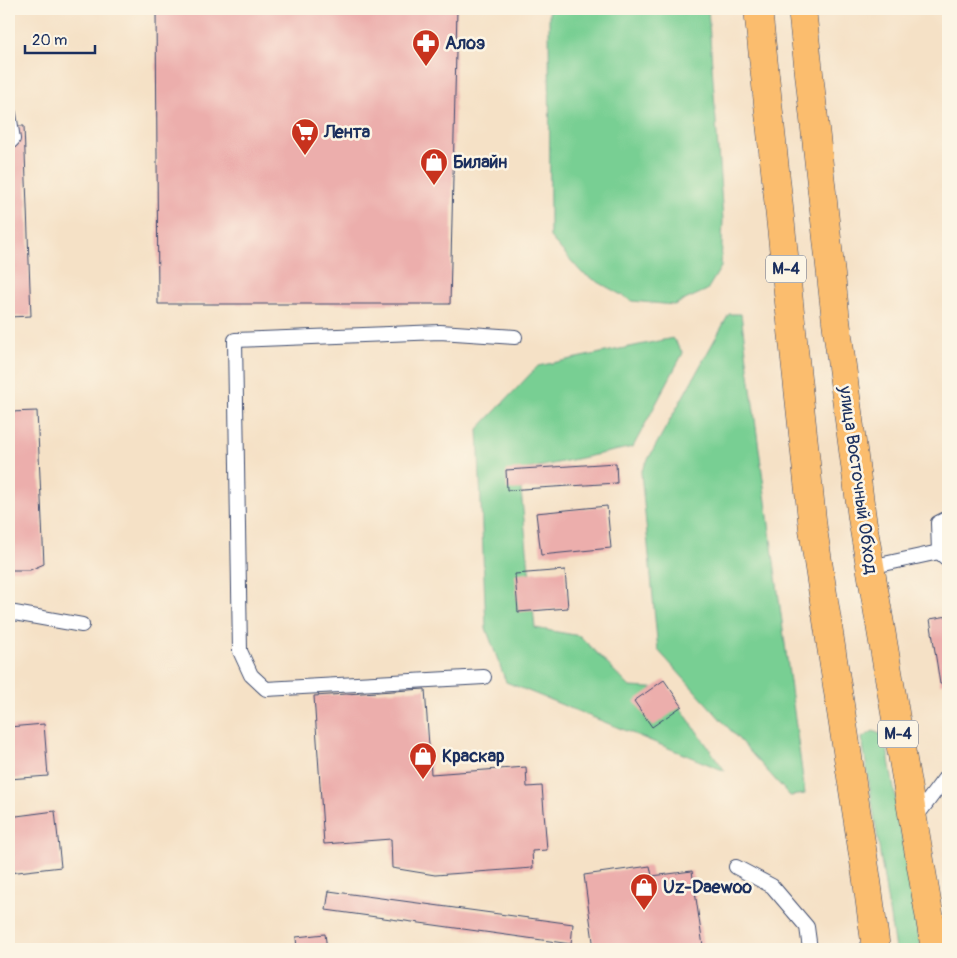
<svg xmlns="http://www.w3.org/2000/svg" width="957" height="958" font-family="Pangolin,sans-serif">
	<rect width="100%" height="100%" fill="#fcf5e5"/>
	<filter id="ink" filterUnits="userSpaceOnUse"><feTurbulence type="fractalNoise" baseFrequency=".02" numOctaves="2"/><feDisplacementMap in="SourceGraphic" scale="10" xChannelSelector="R" yChannelSelector="G"/><feConvolveMatrix kernelMatrix="1 2 1 2 8 2 1 2 1" color-interpolation-filters="sRGB"/></filter>
	<filter id="wash" filterUnits="userSpaceOnUse"><feTurbulence type="fractalNoise" baseFrequency=".0096" numOctaves="4" result="noise"/><feDisplacementMap in="SourceGraphic" scale="20" xChannelSelector="R" yChannelSelector="G"/><feGaussianBlur stdDeviation="1.12" result="paint"/><feColorMatrix in="noise" values="0 0 0 0 0 0 0 0 0 0 0 0 0 0 0 0 0 1.4 0 .05"/><feComposite in="paint" operator="in"/></filter>
	<g filter="url(#wash)">
		<rect width="100%" height="100%" fill="#f5e1c6"/>
		<path fill="#78cf93" stroke="#4a7f78" d="M 549,9 L 708,9 L 723,220 L 721,267 L 707,290 L 674,305 L 632,301 L 582,273 L 550,237 Z
			M 729,314 L 741,314 L 805,794 L 790,796 L 658,650 L 641,472 Z
			M 673,338 L 683,353 L 633,447 L 519,471 L 535,628 L 580,636 L 630,687 L 667,689 L 725,771 L 506,682 L 486,628 L 478,429 L 538,366 Z
			M 873,731 L 885,736 L 921,949 L 895,949 L 862,738 Z"/>
		<g id="blocks">
			<path fill="#ecaeac" d="M 156,9 L 457,9 L 450,304 L 158,304 Z
				M 9,126 L 24,126 L 31,316 L 9,317 Z
				M 37,411 L 44,564 L 30,570 L 9,570 L 9,412 Z
				M 616,463 L 617,483 L 507,490 L 506,470 Z
				M 607,506 L 611,548 L 541,555 L 536,513 Z
				M 565,570 L 568,608 L 518,612 L 515,574 Z
				M 948,616 L 948,683 L 940,684 L 930,619 Z
				M 664,680 L 682,706 L 652,727 L 634,701 Z
				M 425,689 L 431,774 L 526,767 L 527,787 L 542,786 L 547,850 L 532,851 L 533,868 L 435,875 L 392,868 L 391,839 L 324,844 L 314,696 Z
				M 44,724 L 48,776 L 9,779 L 9,727 Z
				M 55,811 L 61,867 L 9,873 L 9,817 Z
				M 650,866 L 652,876 L 692,871 L 703,946 L 681,949 L 594,949 L 584,875 Z
				M 329,891 L 573,924 L 571,944 L 326,910 Z
				M 325,934 L 327,949 L 297,949 L 296,937 Z"/>
		</g>
	</g>
	<g filter="url(#ink)">
		<use href="#blocks" fill-opacity="0" stroke="#3c4a6e" stroke-width="1"/>
		<g fill="none" stroke-linecap="round" stroke-linejoin="round">
			<g stroke="#3c4a6e" stroke-width="16">
				<path id="service" d="M 9,114 L 13,139 L 9,143
					M 947,549 L 939,552 L 938,523 L 948,518
					M 870,567 L 939,552 L 948,560
					M 9,612 L 82,625
					M 484,677 L 266,689 L 251,675 L 240,651 L 235,340 L 440,332 L 515,337
					M 913,821 L 948,774
					M 736,867 L 772,886 L 807,927 L 810,949"/>
			</g>
			<g stroke="#3c4a6e" stroke-width="29">
				<path id="trunk" d="M 758,9 L 813,529 L 867,881 L 876,949
					M 802,9 L 836,321 L 862,518 L 935,949"/>
			</g>
			<use href="#service" stroke="#fff" stroke-width="14"/>
			<use href="#trunk" stroke="#fbbd6e" stroke-width="28"/>
		</g>
	</g>
	<defs>
		<g id="pharmacy-pin" transform="scale(1.4375)"><path d="M0 17L-7.5 6A9.5 9.5 0 1 1 7.5 6Z" fill="#c8321e" stroke="#fcf5e5"/><path d="M-2-6h4v4h4v4h-4v4h-4v-4h-4v-4h4Z" fill="#fff"/></g>
		<g id="supermarket-pin" transform="scale(1.4375)"><path d="M0 17L-7.5 6A9.5 9.5 0 1 1 7.5 6Z" fill="#c8321e" stroke="#fcf5e5"/><path d="M-6-5.5h2.5l.6 2H6L4.5 2H-2.5L-4.4-4H-6ZM-1.5 3.2a1.3 1.3 0 1 0 .1 0ZM3 3.2a1.3 1.3 0 1 0 .1 0Z" fill="#fff"/></g>
		<g id="shop-pin" transform="scale(1.4375)"><path d="M0 17L-7.5 6A9.5 9.5 0 1 1 7.5 6Z" fill="#c8321e" stroke="#fcf5e5"/><path d="M-5-2.5h2.3a2.7 3.5 0 0 1 5.4 0H5L5.5 6h-11ZM-1.5-2.5h3a1.5 2.3 0 0 0-3 0Z" fill="#fff"/></g>
	</defs>
	<g fill-rule="evenodd">
		<use href="#pharmacy-pin" x="426" y="43"/>
		<use href="#supermarket-pin" x="305" y="132"/>
		<use href="#shop-pin" x="434" y="162"/>
		<use href="#shop-pin" x="423" y="756"/>
		<use href="#shop-pin" x="644" y="887"/>
	</g>
	<g text-anchor="middle" dominant-baseline="central" stroke-width="5" stroke-linejoin="round" paint-order="stroke">
		<g fill="#fcf5e5" stroke="#5e6a86" stroke-width="1">
			<rect x="766" y="255.5" width="40" height="27" rx="4"/>
			<rect x="878" y="720.5" width="40" height="27" rx="4"/>
		</g>
		<g font-size="16" font-weight="bold" fill="#1b2f5e">
			<text x="786" y="269">М-4</text>
			<text x="898" y="734">М-4</text>
		</g>
		<g font-size="18" font-weight="bold" fill="#1b2f5e" stroke="#fcf5e5" text-anchor="start">
			<text x="445" y="43">Алоэ</text>
			<text x="324" y="132">Лента</text>
			<text x="453" y="162">Билайн</text>
			<text x="442" y="756">Краскар</text>
			<text x="663" y="887">Uz-Daewoo</text>
		</g>
		<g font-size="18" fill="#1b2f5e" stroke="#fcf5e5">
			<text transform="translate(858 480) rotate(82)">улица Восточный Обход</text>
		</g>
	</g>
	<rect width="957" height="958" fill="none" stroke="#fcf5e5" stroke-width="30"/>
	<path d="M25 45v8h70v-8" fill="none" stroke="#1b2f5e" stroke-width="2.5"/>
	<text x="32" y="45" font-size="15" fill="#1b2f5e" stroke="#fcf5e5" stroke-width="4" paint-order="stroke">20 m</text>
</svg>
